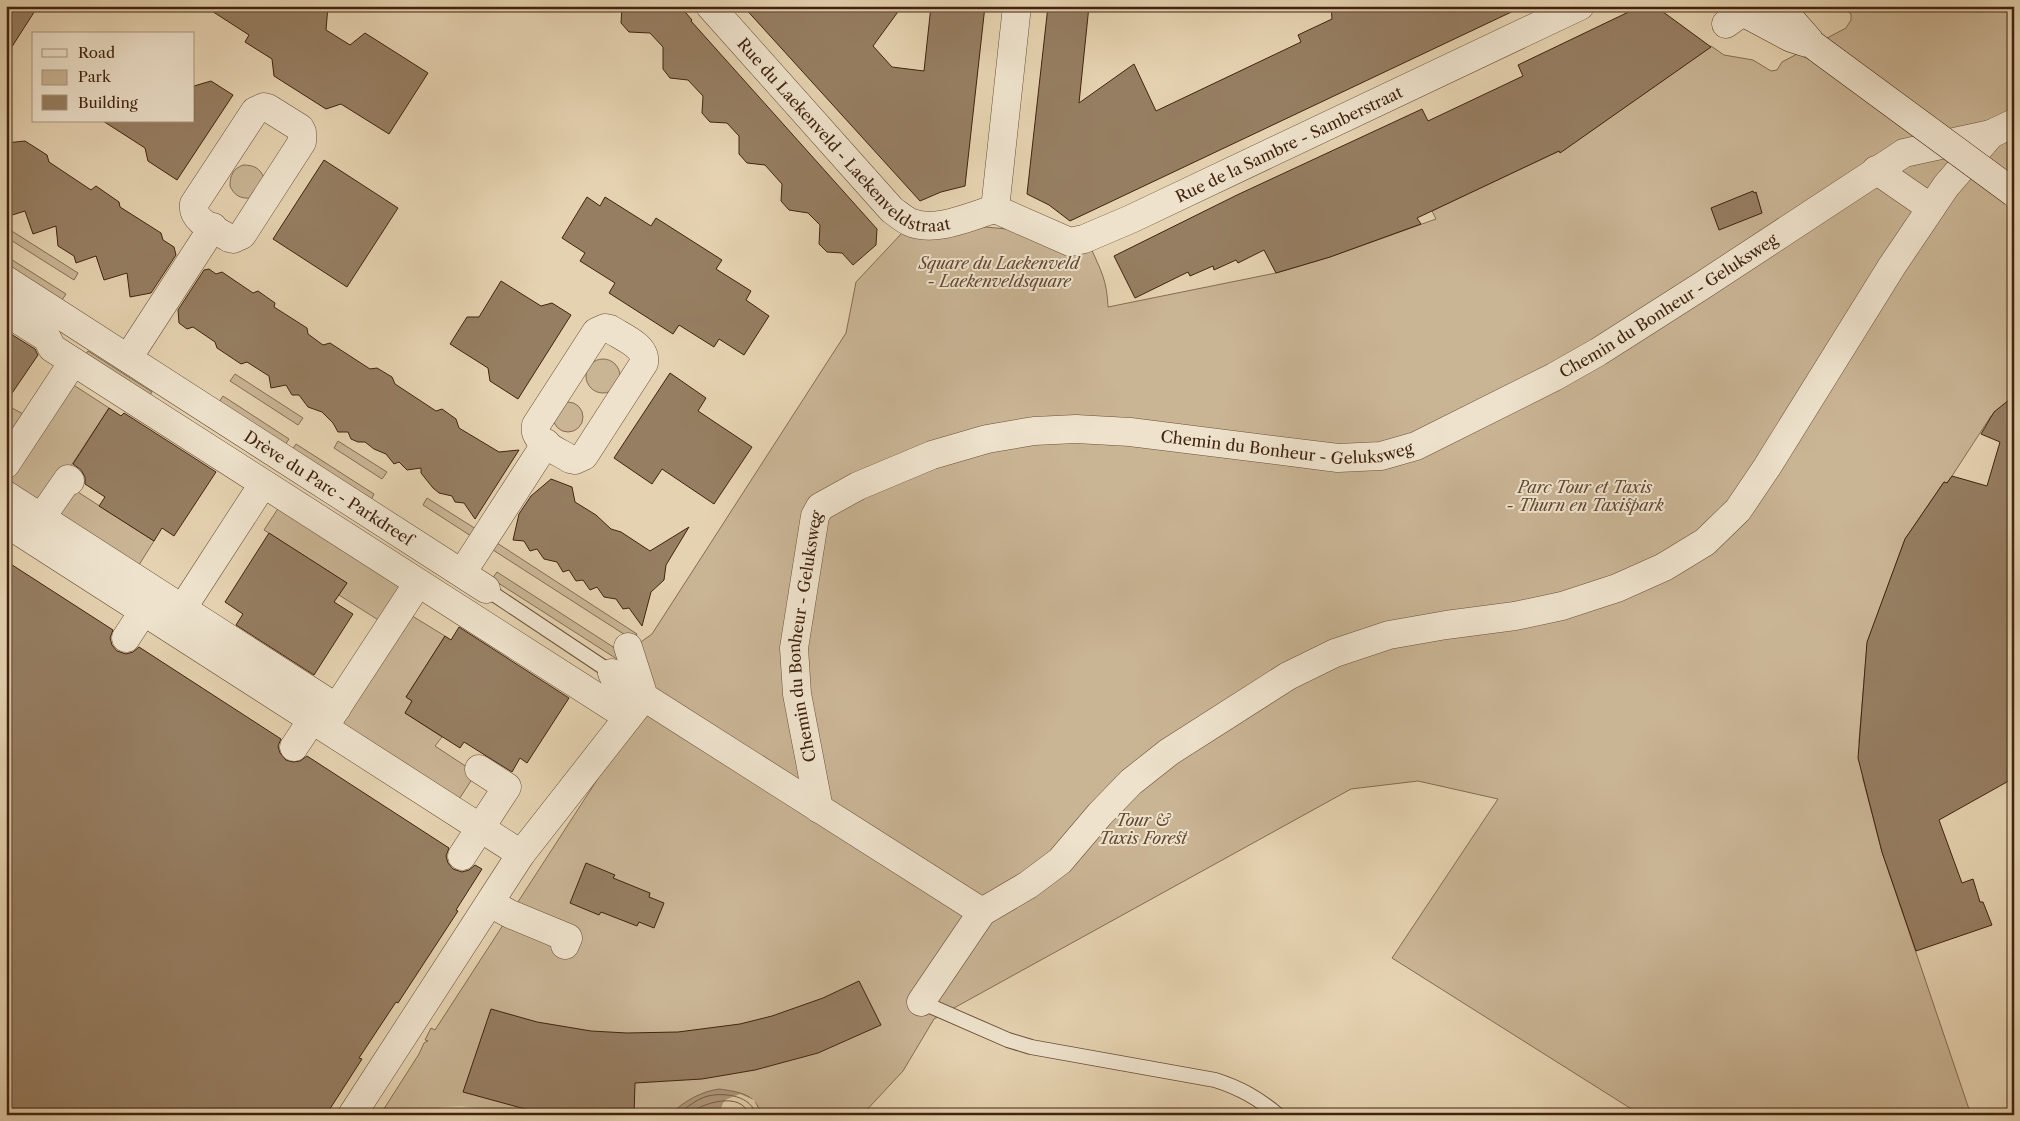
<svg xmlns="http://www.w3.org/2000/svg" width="2020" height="1121" font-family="'Libre Caslon Text',serif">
	<rect width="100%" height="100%" fill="#e5d2b0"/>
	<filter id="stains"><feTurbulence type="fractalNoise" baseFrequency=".004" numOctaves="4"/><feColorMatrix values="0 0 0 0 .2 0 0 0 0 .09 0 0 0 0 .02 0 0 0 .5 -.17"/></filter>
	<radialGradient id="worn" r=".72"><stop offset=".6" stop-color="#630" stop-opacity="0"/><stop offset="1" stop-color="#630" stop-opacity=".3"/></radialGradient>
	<path fill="#c9b494" stroke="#856c51" d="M 1841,6 L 2014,6 L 2014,396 L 1991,416 L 1952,476 L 1947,483 L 1944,482 L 1905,539 L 1870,635 L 1867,645 L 1859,741 L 1863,779 L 1882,852 L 1971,1115 L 1641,1115 L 1392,958 L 1498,799 L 1418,781 L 1351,789 L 934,1019 L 903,1071 L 862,1115 L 380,1115 L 419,1054 L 424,1043 L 428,1041 L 425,1040 L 431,1028 L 435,1030 L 643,709 L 620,661 L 492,579 L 497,572 L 624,654 L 652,634 L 846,333 L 856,282 L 902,233 L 953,234 L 985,227 L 1007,229 L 1090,246 C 1101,271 1107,280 1108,307 L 1276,273 L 1330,257 L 1436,219 L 1432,211 L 1434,210 L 1559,151 L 1560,152 L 1711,46 L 1724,55 L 1753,60 L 1771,71 L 1777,70 L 1782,62 L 1846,28 L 1851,20 L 1851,14 Z
		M 243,165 C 254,165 260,168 264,178 L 251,198 C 240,199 234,195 230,186 C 230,175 233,169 243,165 Z
		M 7,228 L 78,273 L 74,280 L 6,237 Z
		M 6,256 L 66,294 L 62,300 L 6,264 Z
		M 88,351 L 152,392 L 148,398 L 84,357 Z
		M586 376a17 17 0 1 1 34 0a17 17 0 1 1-34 0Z
		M 235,374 L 303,418 L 298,425 L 230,381 Z
		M 69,382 L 109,408 L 44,507 L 6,483 L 6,478 Z
		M 223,396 L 289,439 L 285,445 L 219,402 Z
		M553 417a15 15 0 1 1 30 0a15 15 0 1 1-30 0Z
		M 6,407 L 12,408 L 25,415 L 6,444 Z
		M 338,441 L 387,472 L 382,479 L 334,448 Z
		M 296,444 L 374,494 L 371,500 L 292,450 Z
		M 67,485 L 154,541 L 137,568 L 50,512 Z
		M 427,498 L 476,529 L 471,536 L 423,505 Z
		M 281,504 L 406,585 L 383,623 L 339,595 L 347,583 L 264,530 Z
		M 497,543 L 637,634 L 633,640 L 493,550 Z
		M 409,614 L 445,636 L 406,697 L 412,701 L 405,713 L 442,737 L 435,746 L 476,773 L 456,804 L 336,727 Z"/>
	<path fill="#ad9679" stroke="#82684e" d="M 719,1089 C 738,1092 756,1093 761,1115 L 670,1115 C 684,1101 700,1092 719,1089 Z"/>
	<path fill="#e5d2b0" d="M 740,1094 L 754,1100 L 761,1115 L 719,1115 L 723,1103 L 727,1099 Z
		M 462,1106 L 485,1110 L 496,1115 L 420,1115 L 442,1107 Z"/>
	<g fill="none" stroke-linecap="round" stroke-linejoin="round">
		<path stroke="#775c44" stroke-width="1" d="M 433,1115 L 462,1111 L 484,1115
			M 677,1115 C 687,1107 697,1099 708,1096 C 725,1092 752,1096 756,1115
			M 687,1115 C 701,1103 742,1090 749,1115"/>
	</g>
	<path fill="#967e62" stroke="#41230e" d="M 6,6 L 38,6 L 6,56 Z
		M 204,6 L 328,6 L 326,30 L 350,45 L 365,33 L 428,73 L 389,134 L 341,104 L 326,109 L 274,76 L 272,59 L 245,42 L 249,35 Z
		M 622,6 L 680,6 L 692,20 L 691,21 L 877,229 L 876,245 L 853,265 L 842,253 L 827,252 L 819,244 L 820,225 L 808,213 L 789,210 L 781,201 L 782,184 L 765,165 L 747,163 L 739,154 L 739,136 L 727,123 L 710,122 L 702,113 L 703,96 L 688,80 L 670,78 L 663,69 L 663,47 L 650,33 L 629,32 L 621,23 Z
		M 743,6 L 874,6 L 900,9 L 873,46 L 892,67 L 924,71 L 931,6 L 985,6 L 965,186 L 941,192 L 920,201 Z
		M 1048,6 L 1089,6 L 1079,103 L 1134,64 L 1156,111 L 1301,42 L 1298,35 L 1332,19 L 1331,6 L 1524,6 L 1070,221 L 1049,205 L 1027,194 Z
		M 1641,6 L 1655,6 L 1711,47 L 1560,153 L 1559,151 L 1417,218 L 1421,224 L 1330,257 L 1276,273 L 1264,250 L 1238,263 L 1236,260 L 1214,270 L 1213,266 L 1190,276 L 1188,272 L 1135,298 L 1114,256 L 1237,195 L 1422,109 L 1428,121 L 1523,76 L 1518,65 Z
		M 211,81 L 233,95 L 177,180 L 148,161 L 145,148 L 103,121 L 194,121 L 194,86 Z
		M 25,141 L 47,155 L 49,162 L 91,190 L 96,186 L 119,202 L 120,207 L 161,233 L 163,240 L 174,247 L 176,255 L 151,293 L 130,297 L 127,273 L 104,280 L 96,256 L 76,263 L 74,256 L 58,246 L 56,226 L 33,234 L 25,211 L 6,217 L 6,143 Z
		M 324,160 L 398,208 L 347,287 L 273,239 Z
		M 1753,191 L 1754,193 L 1756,192 L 1762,213 L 1719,230 L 1711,208 Z
		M 587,197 L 600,206 L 605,197 L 651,226 L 656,218 L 722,260 L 716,269 L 751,291 L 746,300 L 769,316 L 744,355 L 719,339 L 714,347 L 679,325 L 673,334 L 609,293 L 615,283 L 580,261 L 585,253 L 562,238 Z
		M 209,269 L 216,274 L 222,272 L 253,293 L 258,291 L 275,303 L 274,307 L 307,328 L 308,334 L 323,345 L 330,343 L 370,369 L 377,368 L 392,377 L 395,384 L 436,411 L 442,409 L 456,419 L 459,428 L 499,452 L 519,450 L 475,519 L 464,503 L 455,502 L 452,496 L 439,493 L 433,488 L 421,473 L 421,468 L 407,470 L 399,462 L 394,464 L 386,454 L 374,449 L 365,442 L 358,442 L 351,439 L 348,432 L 338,432 L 333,423 L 322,412 L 308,407 L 299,395 L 292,395 L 286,385 L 271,388 L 269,376 L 247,362 L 241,364 L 217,348 L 215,342 L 193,327 L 187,329 L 179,323 L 178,310 L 204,270 Z
		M 501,281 L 541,306 L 552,303 L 571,315 L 518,399 L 490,381 L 488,368 L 450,344 L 467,317 L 479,317 Z
		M 6,331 L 35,349 L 38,355 L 6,402 Z
		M 670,373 L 706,398 L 698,411 L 752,447 L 714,504 L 662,469 L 652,484 L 614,458 Z
		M 2014,396 L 2014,778 L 1939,820 L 1962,883 L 1973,879 L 1980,902 L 1983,902 L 1992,925 L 1916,951 L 1882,852 L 1858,758 L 1867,642 L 1905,539 L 1944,482 L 1947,483 L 1952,476 L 1987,486 L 2000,442 L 1981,434 L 1994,412 Z
		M 109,408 L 121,416 L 124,413 L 216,472 L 174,536 L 162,528 L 154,541 L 99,506 L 105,497 L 85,484 L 85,477 L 81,470 L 73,464 Z
		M 551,479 L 572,487 L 575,502 L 596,515 L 611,529 L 621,532 L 650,551 L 689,527 L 666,565 L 664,580 L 651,592 L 642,626 L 629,608 L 623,609 L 616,599 L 604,597 L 597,587 L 590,590 L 583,580 L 576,581 L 569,570 L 563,572 L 557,562 L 544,559 L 537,549 L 530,551 L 524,541 L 513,540 L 519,514 L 531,496 Z
		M 269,533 L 347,583 L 334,602 L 353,614 L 314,675 L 236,625 L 243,614 L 225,602 Z
		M 6,561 L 113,630 L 110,638 L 112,645 L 117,651 L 126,654 L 133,652 L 139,647 L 281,739 L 278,746 L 280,753 L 286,760 L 293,762 L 300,761 L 307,756 L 449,848 L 446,856 L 448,863 L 453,869 L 462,872 L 469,870 L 475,865 L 482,869 L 456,910 L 458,911 L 398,1003 L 396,1002 L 359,1058 L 362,1059 L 326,1115 L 6,1115 Z
		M 459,627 L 569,698 L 527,763 L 520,758 L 512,772 L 464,742 L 460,748 L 405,713 L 412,701 L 406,697 L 445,636 L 451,640 Z
		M 586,863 L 615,875 L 613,878 L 650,893 L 649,897 L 664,903 L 654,928 L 639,922 L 637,926 L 601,912 L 599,915 L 570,903 Z
		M 859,981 L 881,1025 L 818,1053 L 755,1070 L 702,1079 L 635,1083 L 634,1115 L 560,1115 L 525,1109 L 463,1092 L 491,1009 L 537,1022 L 591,1031 L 627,1033 L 678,1032 L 740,1024 L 772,1016 L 823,998 Z"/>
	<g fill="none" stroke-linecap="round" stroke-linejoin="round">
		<g stroke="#6a4f36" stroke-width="16">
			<path id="lane" d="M 486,589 L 612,673
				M 921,1002 L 1008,1040 L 1031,1047 L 1215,1080 C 1240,1088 1258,1098 1278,1115"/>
		</g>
		<g stroke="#6a4f36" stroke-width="29">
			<g id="street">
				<path id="s1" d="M 710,6 L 892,210 C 898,214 904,220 912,223 C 938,232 970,216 995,209"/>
				<path d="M 1726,24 L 1751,6"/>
				<path d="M 264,107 L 268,108 L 300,128 L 302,132 L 302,142 L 242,235 L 233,239 L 229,238 C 216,230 191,221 194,204 L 255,111 Z"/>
				<path d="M 1876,170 L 1931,208"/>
				<path id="s2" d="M 995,209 L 1070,242 L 1084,239 L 1131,219 L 1580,6"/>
				<path d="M 995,209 L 1017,6"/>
				<path id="s3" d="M 6,280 L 486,589"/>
				<path d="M 6,312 L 47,338 L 52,348 L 628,717"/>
				<path d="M 605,328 L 610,329 C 622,337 647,346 644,363 L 584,456 L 575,460 L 570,459 C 558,451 532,442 536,425 L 596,332 Z"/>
				<path d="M 128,358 L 213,227"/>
				<path d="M 6,464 L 73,362"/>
				<path d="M 6,495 L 337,708"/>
				<path d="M 41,518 L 68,479 L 70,481"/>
				<path d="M 6,523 L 521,854"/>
				<path d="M 462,573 L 546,443"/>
				<path d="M 182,609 L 263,484"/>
				<path d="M 126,638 L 154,595"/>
				<path d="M 628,647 L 644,697 L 982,912"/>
				<path d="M 612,673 L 631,713"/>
				<path d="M 326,724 L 418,583"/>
				<path d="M 294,747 L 312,720"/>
				<path id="s4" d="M 819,809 L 797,694 L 794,648 L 815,516 L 820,507 L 858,486 L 932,455 L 987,439 L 1034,431 L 1076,429 L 1130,432 L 1338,458 L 1381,456 L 1416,446 L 1554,377 L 1598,352 L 1703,285 L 1904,153 L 1991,134"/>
				<path d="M 462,856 L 507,787 L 479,769"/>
				<path d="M 490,903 L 510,914 L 568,938 L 565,945"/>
				<path d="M 921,1002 L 982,912 L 1028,885 L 1060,861 L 1100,814 L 1131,782 L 1169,752 L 1288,676 L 1335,653 L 1389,635 L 1446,625 L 1515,616 L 1562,606 L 1617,588 L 1664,567 L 1705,542 L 1738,510 L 1767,467 L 1892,266 L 1946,186 L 1991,134 L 2014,123"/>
				<path d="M 352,1115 L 521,854 L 644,697"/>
			</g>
		</g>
		<g stroke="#41230e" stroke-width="29">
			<path id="secondary" d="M 1731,6 L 1791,38 L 1813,45
				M 1779,6 L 1809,40"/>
		</g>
		<use href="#lane" stroke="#eee2cc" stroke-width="14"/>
		<use href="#street" stroke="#eee2cc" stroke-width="28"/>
		<use href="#secondary" stroke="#eee2cc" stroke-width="28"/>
		<g stroke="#41230e" stroke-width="29" stroke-linecap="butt">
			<path id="secondary-bridge" d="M 1813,45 L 2014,193"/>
		</g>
		<use href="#secondary-bridge" stroke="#eee2cc" stroke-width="28"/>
	</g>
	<g text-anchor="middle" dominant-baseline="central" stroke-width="4" stroke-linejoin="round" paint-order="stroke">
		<g font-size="16" fill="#41230e" stroke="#eee2cc">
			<text stroke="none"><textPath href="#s1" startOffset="191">Rue du Laekenveld - Laekenveldstraat</textPath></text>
			<text stroke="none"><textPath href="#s2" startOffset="322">Rue de la Sambre - Samberstraat</textPath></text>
			<text stroke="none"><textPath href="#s4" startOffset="1210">Chemin du Bonheur - Geluksweg</textPath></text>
			<text stroke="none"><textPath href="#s4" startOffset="790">Chemin du Bonheur - Geluksweg</textPath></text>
			<text stroke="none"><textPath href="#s3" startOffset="384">Drève du Parc - Parkdreef</textPath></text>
			<text stroke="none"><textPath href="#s4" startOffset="175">Chemin du Bonheur - Geluksweg</textPath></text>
		</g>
		<g font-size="16" font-style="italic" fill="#634730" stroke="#eee2cc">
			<text x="999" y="263">Square du Laekenveld<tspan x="999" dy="18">- Laekenveldsquare</tspan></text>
			<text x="1585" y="487">Parc Tour et Taxis<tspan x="1585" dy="18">- Thurn en Taxispark</tspan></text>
			<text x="1143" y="820">Tour &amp;<tspan x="1143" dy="18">Taxis Forest</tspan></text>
		</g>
	</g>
	<rect width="2020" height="1121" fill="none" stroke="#e5d2b0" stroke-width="25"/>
	<rect x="8" y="8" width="2005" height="1106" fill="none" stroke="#41230e" stroke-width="2.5"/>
	<rect x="12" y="12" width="1995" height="1096" fill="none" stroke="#41230e"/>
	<rect x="32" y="32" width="162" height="90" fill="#eee2cc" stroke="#a99680"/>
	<rect x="42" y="49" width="25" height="8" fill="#eee2cc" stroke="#a99680"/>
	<text x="78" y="58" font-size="15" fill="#41230e">Road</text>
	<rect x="42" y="70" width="25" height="15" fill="#c9b494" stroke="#a99680"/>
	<text x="78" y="82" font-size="15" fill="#41230e">Park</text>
	<rect x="42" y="95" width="25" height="15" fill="#967e62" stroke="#a99680"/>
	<text x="78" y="108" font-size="15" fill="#41230e">Building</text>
	<rect width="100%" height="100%" filter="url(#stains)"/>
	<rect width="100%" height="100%" fill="url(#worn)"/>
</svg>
